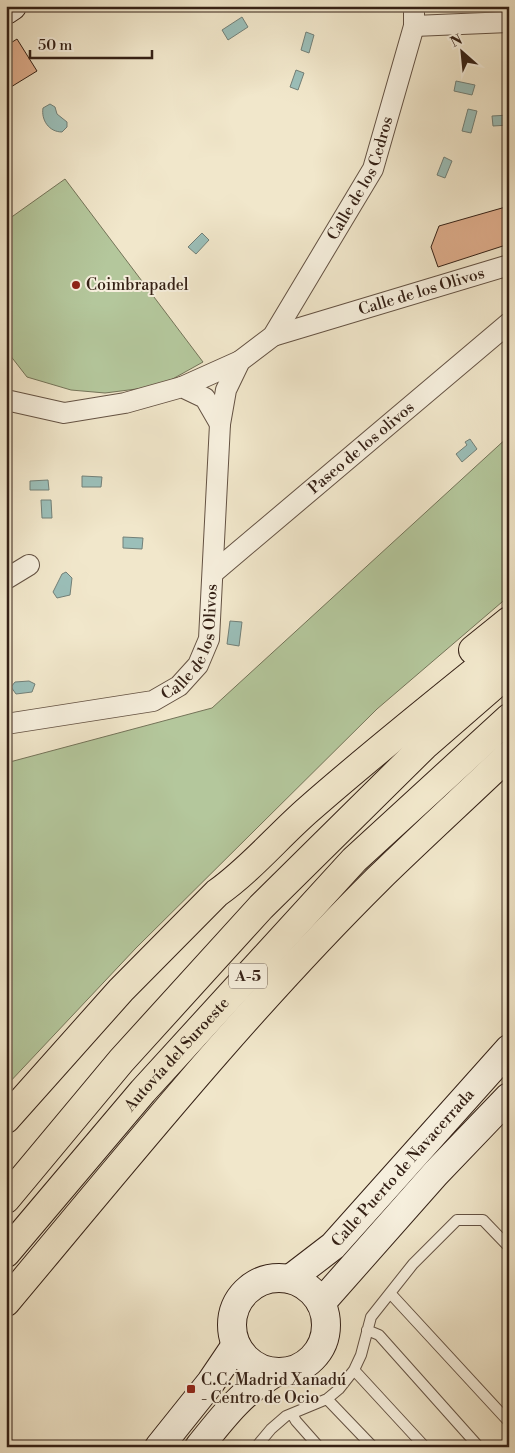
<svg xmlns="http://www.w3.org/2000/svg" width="515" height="1453" font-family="'Libre Bodoni',serif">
	<rect width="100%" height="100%" fill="#f1e7cb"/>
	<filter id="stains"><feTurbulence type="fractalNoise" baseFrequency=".004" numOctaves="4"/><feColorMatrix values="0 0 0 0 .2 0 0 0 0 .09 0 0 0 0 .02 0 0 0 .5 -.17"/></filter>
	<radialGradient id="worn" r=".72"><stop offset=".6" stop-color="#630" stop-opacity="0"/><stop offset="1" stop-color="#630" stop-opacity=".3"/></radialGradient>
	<path fill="#b4c79c" stroke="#747459" d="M 65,179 L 203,362 L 160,386 L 105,393 L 71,390 L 27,377 L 6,350 L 6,221 Z
		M 509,436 L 509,596 L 377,709 L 136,948 L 6,1086 L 6,763 L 212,708 Z"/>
	<path fill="#9bbfb9" stroke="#728078" d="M 242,17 L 248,27 L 228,40 L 222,30 Z
		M 306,32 L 314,35 L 309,53 L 301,50 Z
		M 296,70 L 304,73 L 298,90 L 290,87 Z
		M 456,81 L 475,85 L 472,95 L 454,91 Z
		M 50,104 L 55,107 L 57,114 L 67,122 L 67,127 L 62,132 C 49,132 41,120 43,108 Z
		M 468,109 L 477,111 L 471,133 L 462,131 Z
		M 509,115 L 509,125 L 493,126 L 492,116 Z
		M 444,157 L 452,161 L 445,178 L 437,175 Z
		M 202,233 L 209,240 L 196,254 L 188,247 Z
		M 470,439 L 477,449 L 462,462 L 456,454 L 467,445 L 465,442 Z
		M 82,476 L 102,477 L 101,487 L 82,487 Z
		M 48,480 L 49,490 L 30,490 L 30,481 Z
		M 51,500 L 52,518 L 42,518 L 41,500 Z
		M 123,537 L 143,538 L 142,549 L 123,548 Z
		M 66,572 L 72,578 L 70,595 L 57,598 L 53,592 L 62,574 Z
		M 230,621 L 242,622 L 239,646 L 227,644 Z
		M 29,681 L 35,684 L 32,692 L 16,694 L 11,687 L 15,682 Z"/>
	<path fill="#dfae8d" stroke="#352116" d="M 17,39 L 37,71 L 6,90 L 6,46 Z
		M 509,206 L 509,244 L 438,267 L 431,247 L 439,226 Z"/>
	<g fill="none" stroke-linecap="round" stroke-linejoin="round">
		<g stroke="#645243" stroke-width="12">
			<path id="lane" d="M 390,1293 L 509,1422
				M 367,1330 L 379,1335 L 479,1447
				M 354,1370 L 425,1447
				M 327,1399 L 373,1447
				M 292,1414 L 296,1421 L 319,1447
				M 256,1447 L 271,1429 L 286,1416 L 327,1399 L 339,1389 L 354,1370 L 361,1355 L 371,1317 L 413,1264 L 457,1220 L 483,1220 L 509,1247"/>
		</g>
		<g stroke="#645243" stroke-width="22">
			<g id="street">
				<path d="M 414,26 L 509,22"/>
				<path id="s1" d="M 273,336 L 509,265"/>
				<path d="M 182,387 L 240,361"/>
				<path d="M 6,400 L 64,413 L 125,403 L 182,387 L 205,398 L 220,424"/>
				<path id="s2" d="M 213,573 L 509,323"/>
				<path d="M 6,579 L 29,565"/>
				<path id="s3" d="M 6,724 L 153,701 L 179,686 L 198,665 L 209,639 L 220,424 L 226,390 L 240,361 L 273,336 L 373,169 L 414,26 L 414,6"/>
			</g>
		</g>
		<g stroke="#352116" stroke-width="30">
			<g id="secondary">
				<path d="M 6,10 L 12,6"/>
				<circle cx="279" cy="1325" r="47"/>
				<path id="s4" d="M 290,1279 L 333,1246 L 509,1049"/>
				<path d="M 321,1303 L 436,1173 L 509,1097"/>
				<path d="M 159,1447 L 211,1382 L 236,1345"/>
				<path d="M 199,1447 C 224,1416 240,1394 274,1373"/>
			</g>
		</g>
		<g stroke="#352116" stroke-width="30">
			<g id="highway">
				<path d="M 473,650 L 509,621"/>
				<path d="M 6,1119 L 121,990 L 217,893 C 251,869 278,836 309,809 C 374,752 442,698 509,644"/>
				<path d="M 6,1199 L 121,1061 L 261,907 L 424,746 L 509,672"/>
				<path id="s5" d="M 6,1253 L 143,1091 L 354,860 L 509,718"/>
				<path d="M 6,1302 C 126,1159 244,1012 377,880 C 420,838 465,797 509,755"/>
			</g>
		</g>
		<use href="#lane" stroke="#f6efdd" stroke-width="10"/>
		<use href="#street" stroke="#f6efdd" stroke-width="20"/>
		<use href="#secondary" stroke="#f6efdd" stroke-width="28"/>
		<use href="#highway" stroke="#f1e7cb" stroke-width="28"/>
	</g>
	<g fill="#8f2418" stroke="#f6efdd" stroke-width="2">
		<circle cx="76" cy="285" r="5"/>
		<rect x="186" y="1384" width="10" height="10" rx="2.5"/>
	</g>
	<g text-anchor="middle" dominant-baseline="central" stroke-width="4" stroke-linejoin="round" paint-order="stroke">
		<rect fill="#f6efdd" stroke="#6f5f52" stroke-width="1" x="229" y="963.5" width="38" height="25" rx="4"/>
		<g font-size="15" font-weight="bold" fill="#352116">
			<text x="248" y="976">A-5</text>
		</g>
		<g font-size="16" fill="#352116" stroke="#f6efdd">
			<text stroke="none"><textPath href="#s3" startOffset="740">Calle de los Cedros</textPath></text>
			<text stroke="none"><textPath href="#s1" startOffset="155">Calle de los Olivos</textPath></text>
			<text stroke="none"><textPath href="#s2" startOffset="194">Paseo de los olivos</textPath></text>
			<text stroke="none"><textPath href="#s3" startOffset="225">Calle de los Olivos</textPath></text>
			<text stroke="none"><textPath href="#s5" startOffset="262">Autovía del Suroeste</textPath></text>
			<text stroke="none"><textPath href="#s4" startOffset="159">Calle Puerto de Navacerrada</textPath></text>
		</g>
		<g font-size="16" fill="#352116" stroke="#f6efdd" text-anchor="start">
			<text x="86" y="285">Coimbrapadel</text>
			<text x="201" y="1380">C.C. Madrid Xanadú<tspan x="201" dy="18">- Centro de Ocio</tspan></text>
		</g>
	</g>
	<rect width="515" height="1453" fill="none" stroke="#f1e7cb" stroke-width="25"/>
	<rect x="8" y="8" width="500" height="1438" fill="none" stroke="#352116" stroke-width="2.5"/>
	<rect x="12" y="12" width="490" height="1428" fill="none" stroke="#352116"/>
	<g transform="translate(462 52) rotate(333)" stroke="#f6efdd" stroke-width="4" paint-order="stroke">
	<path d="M0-4L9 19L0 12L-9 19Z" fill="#352116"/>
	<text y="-8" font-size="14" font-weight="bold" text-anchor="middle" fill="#352116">N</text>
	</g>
	<path d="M30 50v8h122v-8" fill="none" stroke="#352116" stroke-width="2.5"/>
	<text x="38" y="50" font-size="15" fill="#352116" stroke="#f6efdd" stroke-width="4" paint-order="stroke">50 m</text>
	<rect width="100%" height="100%" filter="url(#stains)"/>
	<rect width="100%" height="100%" fill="url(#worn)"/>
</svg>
